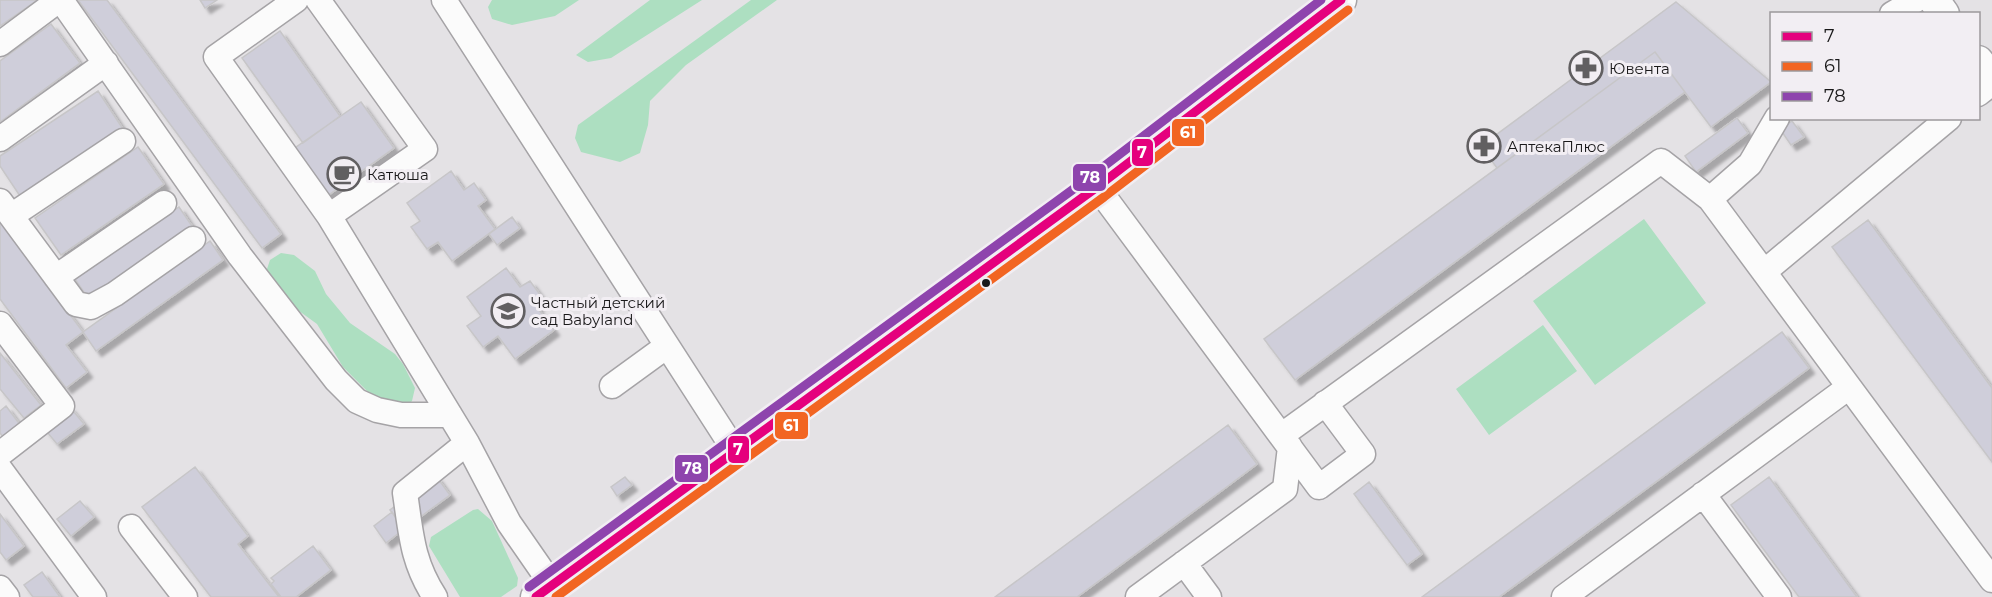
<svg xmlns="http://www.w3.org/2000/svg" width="1992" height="597" font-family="Montserrat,sans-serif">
	<defs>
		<filter id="shadow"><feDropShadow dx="5.5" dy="5.5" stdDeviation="1.5" flood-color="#0004"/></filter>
	</defs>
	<rect width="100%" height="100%" fill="#e4e2e5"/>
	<path fill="#addfc1" d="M 492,0 L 579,0 L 555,16 L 512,25 L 492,19 L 488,7 Z
		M 650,0 L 702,0 L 611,58 L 588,62 L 576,55 Z
		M 751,0 L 777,0 L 686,65 L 650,101 L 648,125 L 640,153 L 620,162 L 581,152 L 575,138 L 578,125 Z
		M 1644,219 L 1706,303 L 1595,385 L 1533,301 Z
		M 281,253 L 294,255 L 315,271 L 326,294 L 350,323 L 395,354 L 403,364 L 415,388 L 412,401 L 403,410 L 379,403 L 343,367 L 317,324 L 277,295 L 266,272 L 270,260 Z
		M 1543,325 L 1577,371 L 1489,435 L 1456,389 Z
		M 478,509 L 492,521 L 518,578 L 517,586 L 501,597 L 460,597 L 429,546 L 431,537 L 473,510 Z"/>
	<path fill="#cfceda" stroke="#c7c6c8" stroke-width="1.5" filter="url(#shadow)" d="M 0,0 L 35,0 L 36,1 L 0,26 Z
		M 78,0 L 107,0 L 281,234 L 262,248 Z
		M 200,0 L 217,0 L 205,8 Z
		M 1676,2 L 1771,82 L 1711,127 L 1655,52 L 1497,168 L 1481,146 Z
		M 51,24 L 80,63 L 0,122 L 0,61 Z
		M 280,31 L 340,116 L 303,143 L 242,58 Z
		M 1655,52 L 1685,92 L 1295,380 L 1264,339 Z
		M 98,91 L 123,129 L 20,196 L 0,166 L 0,156 Z
		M 361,102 L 394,148 L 323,199 L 289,152 Z
		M 1737,118 L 1748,133 L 1696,172 L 1685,156 Z
		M 1792,121 L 1804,137 L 1791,145 L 1780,129 Z
		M 138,147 L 164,184 L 61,255 L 35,218 Z
		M 451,171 L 464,190 L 474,183 L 486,200 L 478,206 L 495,229 L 452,261 L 438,242 L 427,249 L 411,227 L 420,221 L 407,203 Z
		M 179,207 L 192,226 L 88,298 L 75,279 Z
		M 512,217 L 520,228 L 497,245 L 489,234 Z
		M 1868,220 L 1992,388 L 1992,462 L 1832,247 Z
		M 0,221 L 83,332 L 66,345 L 87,372 L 66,388 L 0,299 Z
		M 210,241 L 223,260 L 96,351 L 83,332 Z
		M 506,268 L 520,287 L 530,281 L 544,300 L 536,306 L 554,330 L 515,359 L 498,336 L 483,347 L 467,326 L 481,316 L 467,297 Z
		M 1782,332 L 1809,368 L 1687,459 L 1499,597 L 1422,597 Z
		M 0,353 L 41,405 L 24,418 L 0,389 Z
		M 6,406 L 24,430 L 7,442 L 0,433 L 0,411 Z
		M 69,406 L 84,424 L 57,444 L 43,427 Z
		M 1228,425 L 1257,464 L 1224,489 L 1077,597 L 995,597 Z
		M 195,467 L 248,536 L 238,544 L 279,597 L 211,597 L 142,507 Z
		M 436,476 L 450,495 L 404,529 L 390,510 Z
		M 625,477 L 632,485 L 617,496 L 611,487 Z
		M 1769,477 L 1857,597 L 1799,597 L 1753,535 L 1731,505 Z
		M 1369,482 L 1422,554 L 1407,565 L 1354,494 Z
		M 80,501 L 94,517 L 71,536 L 57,519 Z
		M 392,512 L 404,529 L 386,543 L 374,526 Z
		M 0,514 L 24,546 L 6,560 L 0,552 Z
		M 313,546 L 331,570 L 296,597 L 281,597 L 271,584 L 274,581 L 271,578 Z
		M 42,572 L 60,597 L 33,597 L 24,585 Z"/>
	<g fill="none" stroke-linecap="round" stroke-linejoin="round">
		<g stroke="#a5a3a6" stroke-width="27">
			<path id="minor" d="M 61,0 L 240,256 L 336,380 L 357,401 L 377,410 L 401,415 L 450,415
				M 296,0 L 216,57 L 329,216 L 467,443 L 509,523 L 552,585
				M 318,0 L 425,149 L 329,216
				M 444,0 L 735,451
				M 1892,14 L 1916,0
				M 0,44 L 59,0
				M 1978,94 L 1992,83
				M 0,139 L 106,63
				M 1097,187 L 1319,487 L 1363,454 L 1325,403
				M 1710,199 L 1992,580
				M 0,201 L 76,304 L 91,307 L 115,294 L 193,239
				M 11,216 L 123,141
				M 1764,272 L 1949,118
				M 56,277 L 164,203
				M 0,324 L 62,406 L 0,454
				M 612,386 L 667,346
				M 1282,435 L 1661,161 L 1710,199 L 1750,164 L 1777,118
				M 0,469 L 94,597
				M 1703,494 L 1779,597
				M 131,527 L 185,597
				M 1184,563 L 1209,597
				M 0,588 L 7,597
				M 435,597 C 412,562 411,533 405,493 L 467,443
				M 1138,597 L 1285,489 L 1290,447
				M 1564,597 L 1849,387"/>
		</g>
		<g stroke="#a5a3a6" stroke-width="33">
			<path id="major" d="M 1934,0 L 1944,14
				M 1978,61 L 1992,79
				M 536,597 L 1097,187 L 1341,0"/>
		</g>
		<use href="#minor" stroke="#fbfbfb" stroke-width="24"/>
		<use href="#major" stroke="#fbfbfb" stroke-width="30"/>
		<g stroke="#f2eef3" stroke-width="14">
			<path id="bus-1" d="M 536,597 L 1097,187 L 1341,0"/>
		</g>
		<g stroke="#f2eef3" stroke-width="14">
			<path id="bus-2" d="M 556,597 L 1104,197 L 1348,10"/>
		</g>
		<g stroke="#f2eef3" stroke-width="14">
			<path id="bus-3" d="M 529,587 L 1090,177 L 1321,0"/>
		</g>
		<use href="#bus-1" stroke="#e5007d" stroke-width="9"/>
		<use href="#bus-2" stroke="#f26522" stroke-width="9"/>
		<use href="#bus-3" stroke="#8e44ad" stroke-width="9"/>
	</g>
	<defs>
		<g id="pharmacy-ring" transform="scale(1.725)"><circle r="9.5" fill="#f2eef3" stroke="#615f61" stroke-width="1.5"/><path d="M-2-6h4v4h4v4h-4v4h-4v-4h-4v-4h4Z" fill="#615f61"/></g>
		<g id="cafe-ring" transform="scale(1.725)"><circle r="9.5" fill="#f2eef3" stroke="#615f61" stroke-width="1.5"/><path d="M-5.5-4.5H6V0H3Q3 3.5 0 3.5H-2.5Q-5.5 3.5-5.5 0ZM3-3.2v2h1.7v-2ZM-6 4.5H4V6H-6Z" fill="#615f61"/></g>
		<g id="school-ring" transform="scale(1.725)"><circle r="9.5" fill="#f2eef3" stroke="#615f61" stroke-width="1.5"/><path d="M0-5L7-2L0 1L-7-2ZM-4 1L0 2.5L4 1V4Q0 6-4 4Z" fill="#615f61"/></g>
	</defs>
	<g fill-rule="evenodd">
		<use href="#pharmacy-ring" x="1586" y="68"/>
		<use href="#pharmacy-ring" x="1484" y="146"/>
		<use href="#cafe-ring" x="344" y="174"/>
		<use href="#school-ring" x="508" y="311"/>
	</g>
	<circle fill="#1a191a" stroke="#f2eef3" stroke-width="2" cx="986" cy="283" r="5"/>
	<g text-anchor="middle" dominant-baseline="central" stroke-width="6" stroke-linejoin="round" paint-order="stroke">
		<g font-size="15" fill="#1a191a" stroke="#f2eef3" text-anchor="start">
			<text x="1609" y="68">Ювента</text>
			<text x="1507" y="146">АптекаПлюс</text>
			<text x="367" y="174">Катюша</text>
			<text x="531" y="302">Частный детский<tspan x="531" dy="17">сад Babyland</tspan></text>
		</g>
	</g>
	<g stroke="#f2eef3" stroke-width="2">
		<rect x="1171" y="118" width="34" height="29" rx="6" fill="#f26522"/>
		<rect x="1131" y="138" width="23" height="29" rx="6" fill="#e5007d"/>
		<rect x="1072" y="163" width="35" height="29" rx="6" fill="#8e44ad"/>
		<rect x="774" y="411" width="35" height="29" rx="6" fill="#f26522"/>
		<rect x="727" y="435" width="23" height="29" rx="6" fill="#e5007d"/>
		<rect x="674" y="454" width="35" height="29" rx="6" fill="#8e44ad"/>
	</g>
	<g font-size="16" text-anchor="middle" font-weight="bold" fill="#fff">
		<text x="1188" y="138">61</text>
		<text x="1142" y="158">7</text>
		<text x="1090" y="183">78</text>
		<text x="791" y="431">61</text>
		<text x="738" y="455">7</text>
		<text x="692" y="474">78</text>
	</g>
	<rect x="1770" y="12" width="210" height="108" fill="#f2eef3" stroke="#9c999c" stroke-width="1.5"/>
	<rect x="1782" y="32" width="30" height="9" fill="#e5007d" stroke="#9c999c" stroke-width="1.5"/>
	<text x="1824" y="42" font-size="18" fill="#1a191a">7</text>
	<rect x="1782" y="62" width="30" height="9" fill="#f26522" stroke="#9c999c" stroke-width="1.5"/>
	<text x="1824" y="72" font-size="18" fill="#1a191a">61</text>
	<rect x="1782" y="92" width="30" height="9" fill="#8e44ad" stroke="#9c999c" stroke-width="1.5"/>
	<text x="1824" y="102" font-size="18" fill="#1a191a">78</text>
</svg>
